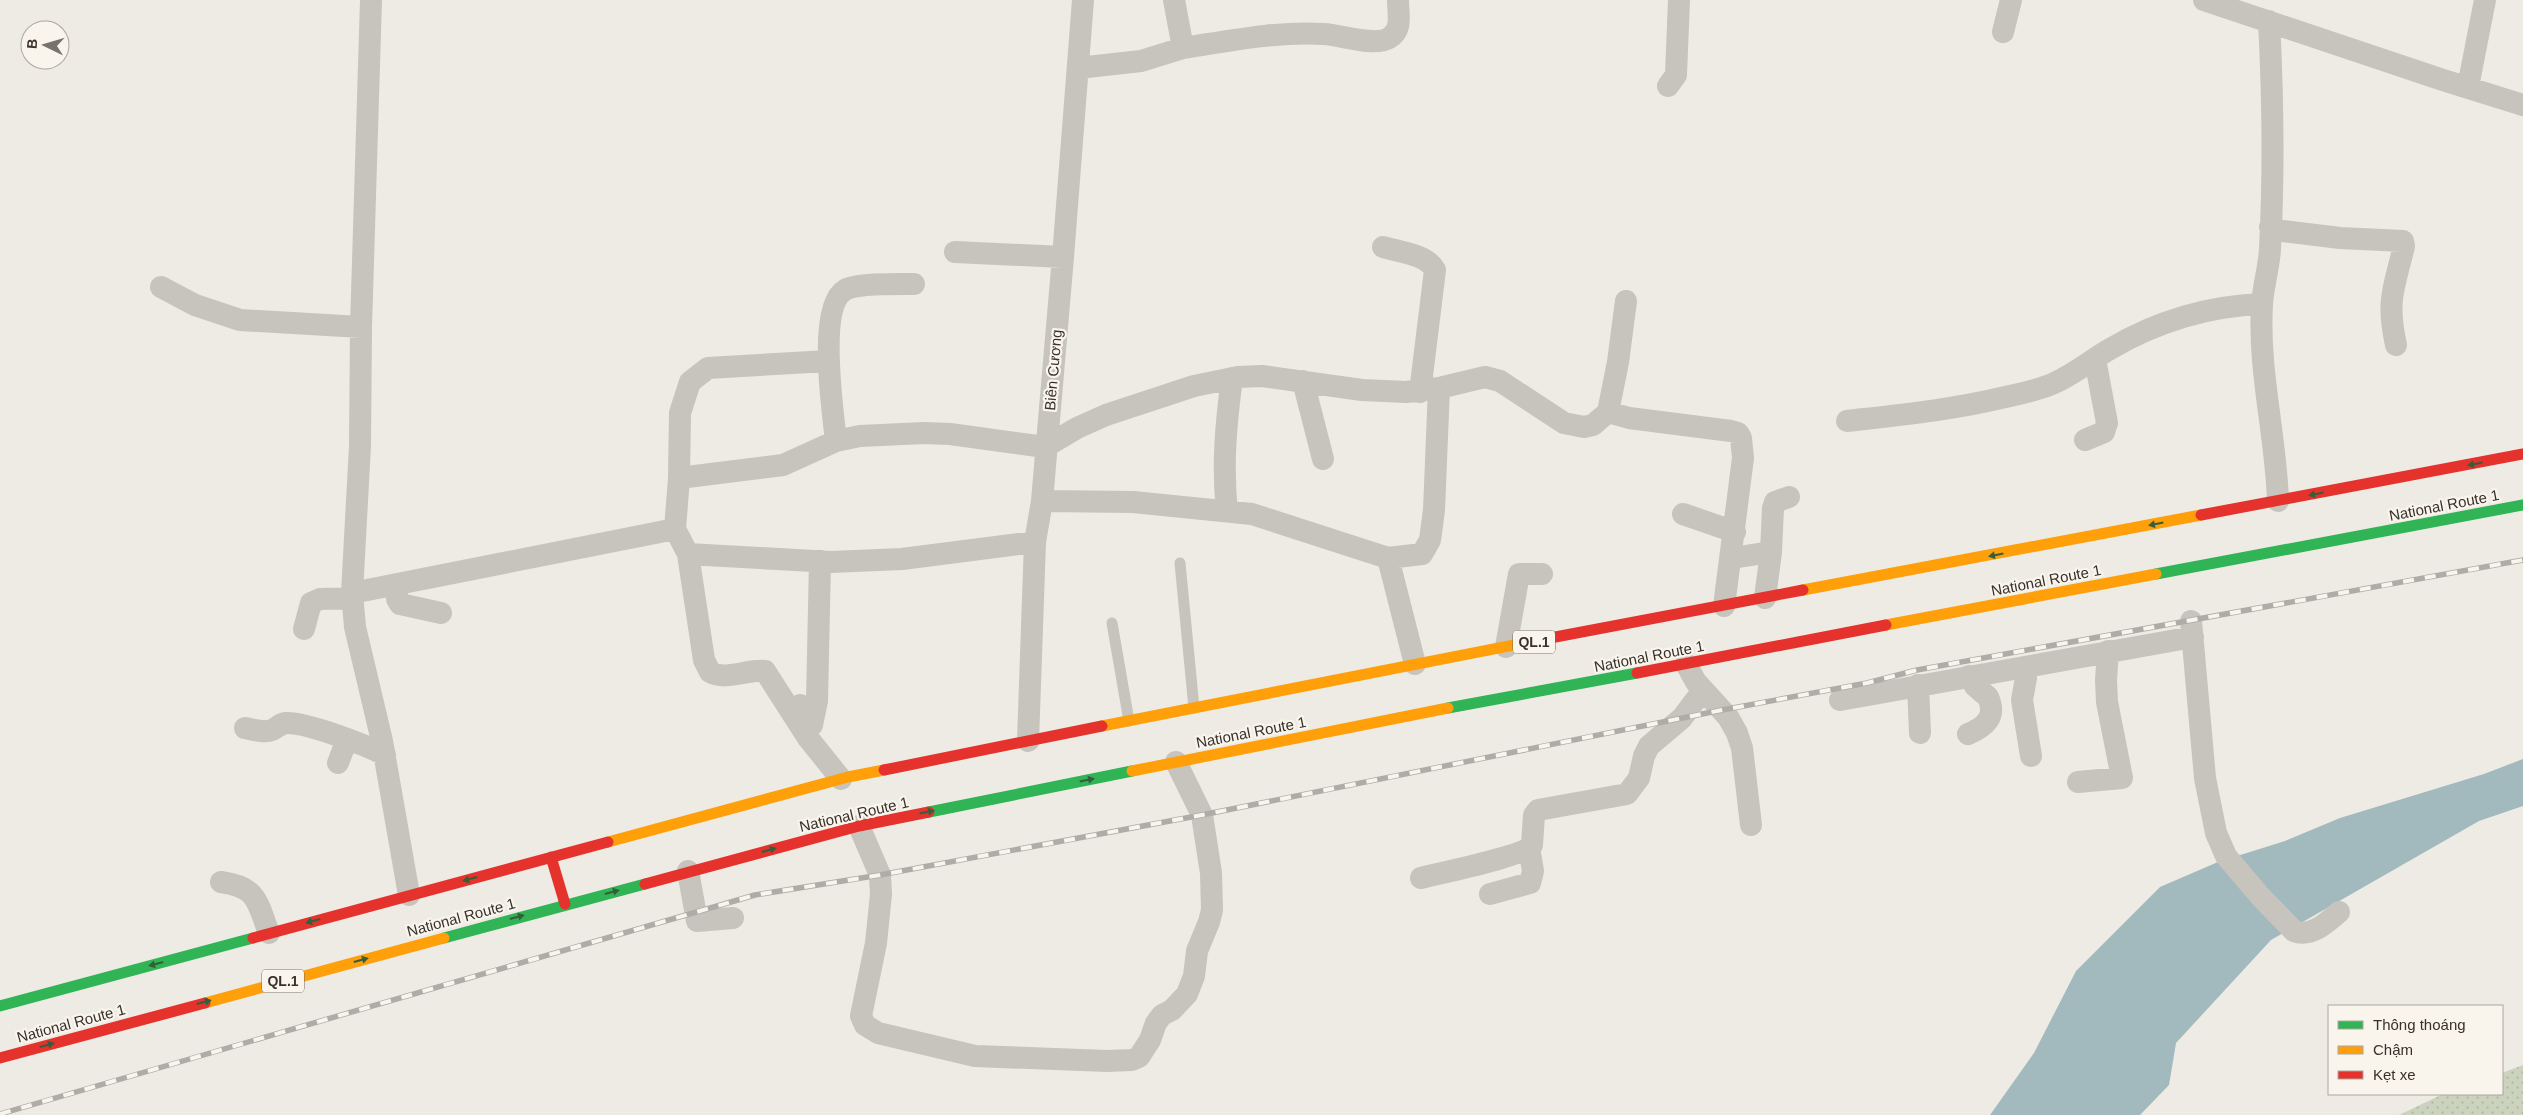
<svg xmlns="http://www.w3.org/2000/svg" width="2523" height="1115" font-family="Helvetica,sans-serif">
	<defs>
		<pattern id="grass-dots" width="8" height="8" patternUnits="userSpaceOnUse" patternTransform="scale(1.25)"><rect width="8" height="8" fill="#cbd3bf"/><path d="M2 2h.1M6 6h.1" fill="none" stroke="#afb6a4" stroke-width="1.8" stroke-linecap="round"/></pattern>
	</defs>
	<rect width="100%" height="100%" fill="#edebe4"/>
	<path fill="url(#grass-dots)" d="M 2523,1065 L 2523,1115 L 2399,1115 L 2443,1094 L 2502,1094 L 2502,1073 Z"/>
	<path fill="#a2b9bd" d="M 2523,759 L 2523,806 L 2479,821 L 2271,940 L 2176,1043 L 2169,1085 L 2140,1115 L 1990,1115 L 2034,1053 L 2076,971 L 2160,887 L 2218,862 L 2285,841 L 2340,818 L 2484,774 Z"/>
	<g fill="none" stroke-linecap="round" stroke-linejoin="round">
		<path stroke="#c7c3bd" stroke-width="11" d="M 1180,563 L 1194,708
			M 1112,623 L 1129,721"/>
		<path stroke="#c7c3bd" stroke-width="22" d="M 371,0 L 361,327 L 360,446 L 352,593 L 355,627 L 382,741 L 409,895
			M 1174,0 L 1183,48 C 1229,41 1277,31 1324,34 C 1341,35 1375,47 1389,38 C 1403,30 1398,14 1398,0
			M 2204,0 L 2443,80 L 2523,105
			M 2269,21 C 2273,97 2274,173 2270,249 C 2269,268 2263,286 2262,305 C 2258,370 2276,436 2278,501
			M 2003,32 L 2011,0
			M 1078,68 L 1141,61 L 1183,48
			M 1668,86 L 1676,75 L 1679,0
			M 2468,87 L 2485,0
			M 2270,227 L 2283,231 L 2340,238 L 2403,241 L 2404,246 C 2394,289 2386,299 2396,345
			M 1383,247 C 1399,252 1427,254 1435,270 L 1420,392
			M 955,252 L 1063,257
			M 161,287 L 195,305 L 240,320 L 361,327
			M 1303,381 L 1323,459
			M 1608,412 L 1629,418 L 1731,431 L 1738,433 L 1741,438 L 1743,458 L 1724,606
			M 1847,421 C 1899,415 1950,410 2001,398 C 2018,394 2036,391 2052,384 C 2073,375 2091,360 2110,349 C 2156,322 2208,306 2262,304
			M 2085,440 L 2104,432 L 2107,423 L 2095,359
			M 836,441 C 833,413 817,306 845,290 C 856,283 900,284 914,284
			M 679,478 L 783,465 L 836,441 L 860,436 L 924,433 L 950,434 L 1045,447 L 1077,428 L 1106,415 L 1194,386 L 1238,377 L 1262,376 L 1362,390 L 1406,392 L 1439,388 L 1485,377 L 1500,381 L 1564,423 L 1584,427 L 1593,425 L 1608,412 L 1618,362 L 1626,301
			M 1042,501 L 1133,502 L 1252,514 L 1388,558 L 1415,664
			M 1227,511 C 1222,466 1226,423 1232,378
			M 1683,514 L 1735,532
			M 675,529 L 679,478 L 680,413 L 690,382 L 708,368 L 828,361
			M 1771,552 L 1773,508 L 1775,502 L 1789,497
			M 688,554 L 704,660 L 710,672 C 726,681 748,669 765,671 L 808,738 L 841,779
			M 1388,558 L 1422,554 L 1430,540 L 1434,510 L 1439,388
			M 1732,558 L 1771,552 L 1765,598
			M 397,584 L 397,599 L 400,604 L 441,613
			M 352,593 L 675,529 L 688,554 L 831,562 L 902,559 L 1035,542
			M 2191,621 L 2205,778 L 2216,833 L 2226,856 L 2260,896 L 2294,931 C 2311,938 2328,922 2339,912
			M 304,629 L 311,603 L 320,599 L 352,598
			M 1506,647 L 1519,574 L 1542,574
			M 1686,664 L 1696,682 L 1728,717 L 1737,733 L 1742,748 L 1751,825
			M 2024,667 L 2026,678 L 2022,700 L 2031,756
			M 1918,685 L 1920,733
			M 1840,700 L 2193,637
			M 800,705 L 812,725 L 817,701 L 820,561
			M 245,728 C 254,730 264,733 272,730 C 277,728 279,724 286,723 C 306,722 366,745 385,755
			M 1968,734 C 1985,727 1997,717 1988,697 L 1975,686 L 1969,676
			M 1028,741 L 1035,542 L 1042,501 L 1063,257 L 1083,0
			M 338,763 L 347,739
			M 2078,782 L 2122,778 L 2107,702 L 2106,680 L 2108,651
			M 859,826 L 880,875 L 881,894 L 876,943 L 861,1016 L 865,1025 L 878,1033 L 975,1056 L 1107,1061 L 1132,1060 L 1139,1057 L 1150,1040 L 1156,1023 L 1162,1015 L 1172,1010 L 1187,994 L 1194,976 L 1197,951 L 1209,922 L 1212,910 L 1211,873 L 1202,815 L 1176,762
			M 688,871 L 697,921 L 733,918
			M 1421,878 C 1440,873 1524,856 1532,845 L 1534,815 L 1538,810 L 1627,794 L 1639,778 L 1644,756 L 1649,746 L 1682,718 L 1703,690
			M 221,882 C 258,887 257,902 269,933
			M 1490,894 L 1530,883 L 1533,871 L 1529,848"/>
		<path stroke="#30b455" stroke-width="11" d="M 2156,574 L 2523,505
			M 1448,708 L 1637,673
			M 929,812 L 1132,771
			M 444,938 L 645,884
			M 0,1006 L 253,938"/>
		<path stroke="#ff9f0a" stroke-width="11" d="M 1803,590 L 2201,515
			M 1886,625 L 2156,574
			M 1102,726 L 1529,642
			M 1132,771 L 1448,708
			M 608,842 L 848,777 L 884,770
			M 205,1003 L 444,938"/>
		<path stroke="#e5322d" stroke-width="11" d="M 2201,515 L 2523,454
			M 1529,642 L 1803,590
			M 1637,673 L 1886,625
			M 884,770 L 1102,726
			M 551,857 L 565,904
			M 645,884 L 859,826 L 929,812
			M 253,938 L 608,842
			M 0,1058 L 205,1003"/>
		<g stroke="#afaca7" stroke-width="5.5">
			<path id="rail" d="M 0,1114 L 755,895 L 880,875 L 1202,815 L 1722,710 L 1867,683 L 1917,670 L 2523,560"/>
		</g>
		<use href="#rail" stroke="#f9f5ed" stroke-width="4" stroke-dasharray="11" stroke-linecap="butt"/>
	</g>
	<defs><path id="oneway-solid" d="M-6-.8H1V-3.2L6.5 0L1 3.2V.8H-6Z" transform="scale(1.25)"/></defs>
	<g fill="#355f3a">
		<use href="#oneway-solid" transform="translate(2475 464) rotate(169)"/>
		<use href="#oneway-solid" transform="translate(2316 494) rotate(169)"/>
		<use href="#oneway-solid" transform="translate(2156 524) rotate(169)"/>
		<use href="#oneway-solid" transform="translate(1996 555) rotate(169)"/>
		<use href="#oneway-solid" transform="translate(1087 780) rotate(-11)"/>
		<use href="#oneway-solid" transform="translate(927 812) rotate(-11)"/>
		<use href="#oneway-solid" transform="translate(769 850) rotate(-15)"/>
		<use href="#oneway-solid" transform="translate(470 879) rotate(165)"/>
		<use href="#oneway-solid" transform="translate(612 892) rotate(-15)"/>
		<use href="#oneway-solid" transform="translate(517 917) rotate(-15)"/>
		<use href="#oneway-solid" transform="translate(313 921) rotate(165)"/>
		<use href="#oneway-solid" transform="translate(361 960) rotate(-15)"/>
		<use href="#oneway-solid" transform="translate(156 964) rotate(165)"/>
		<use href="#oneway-solid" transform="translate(204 1002) rotate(-15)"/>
		<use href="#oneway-solid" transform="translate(47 1045) rotate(-15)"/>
	</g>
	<g text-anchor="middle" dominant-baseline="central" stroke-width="4.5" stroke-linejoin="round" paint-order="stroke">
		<g fill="#f9f5ed" stroke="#726c65" stroke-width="1">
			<rect x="1513" y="630.5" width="42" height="23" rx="4"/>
			<rect x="262" y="969.5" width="42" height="23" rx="4"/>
		</g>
		<g font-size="14" font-weight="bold" fill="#38312b">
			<text x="1534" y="642">QL.1</text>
			<text x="283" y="981">QL.1</text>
		</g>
		<g font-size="15" fill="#38312b" stroke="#f9f5ed">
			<text transform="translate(1053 370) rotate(-85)">Biên Cương</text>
			<text transform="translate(2444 505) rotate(-11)">National Route 1</text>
			<text transform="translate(2046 580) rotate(-11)">National Route 1</text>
			<text transform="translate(1649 656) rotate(-11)">National Route 1</text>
			<text transform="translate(1251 732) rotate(-11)">National Route 1</text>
			<text transform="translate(854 814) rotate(-13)">National Route 1</text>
			<text transform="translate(461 917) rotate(-15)">National Route 1</text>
			<text transform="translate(71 1023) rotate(-15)">National Route 1</text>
		</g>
	</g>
	<rect x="2328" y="1005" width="175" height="90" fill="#f9f5ed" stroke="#aca79f"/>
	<rect x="2338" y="1021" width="25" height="8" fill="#30b455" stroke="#aca79f"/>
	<text x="2373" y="1030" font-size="15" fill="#38312b">Thông thoáng</text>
	<rect x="2338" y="1046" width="25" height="8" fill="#ff9f0a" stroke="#aca79f"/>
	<text x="2373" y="1055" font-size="15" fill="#38312b">Chậm</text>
	<rect x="2338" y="1071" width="25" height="8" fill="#e5322d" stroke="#aca79f"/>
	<text x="2373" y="1080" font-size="15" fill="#38312b">Kẹt xe</text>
	<g transform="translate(45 45) rotate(275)"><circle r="24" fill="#f9f5ed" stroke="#aca79f"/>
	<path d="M0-4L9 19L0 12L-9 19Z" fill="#77726c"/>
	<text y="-8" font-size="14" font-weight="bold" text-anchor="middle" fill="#38312b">B</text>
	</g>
</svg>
